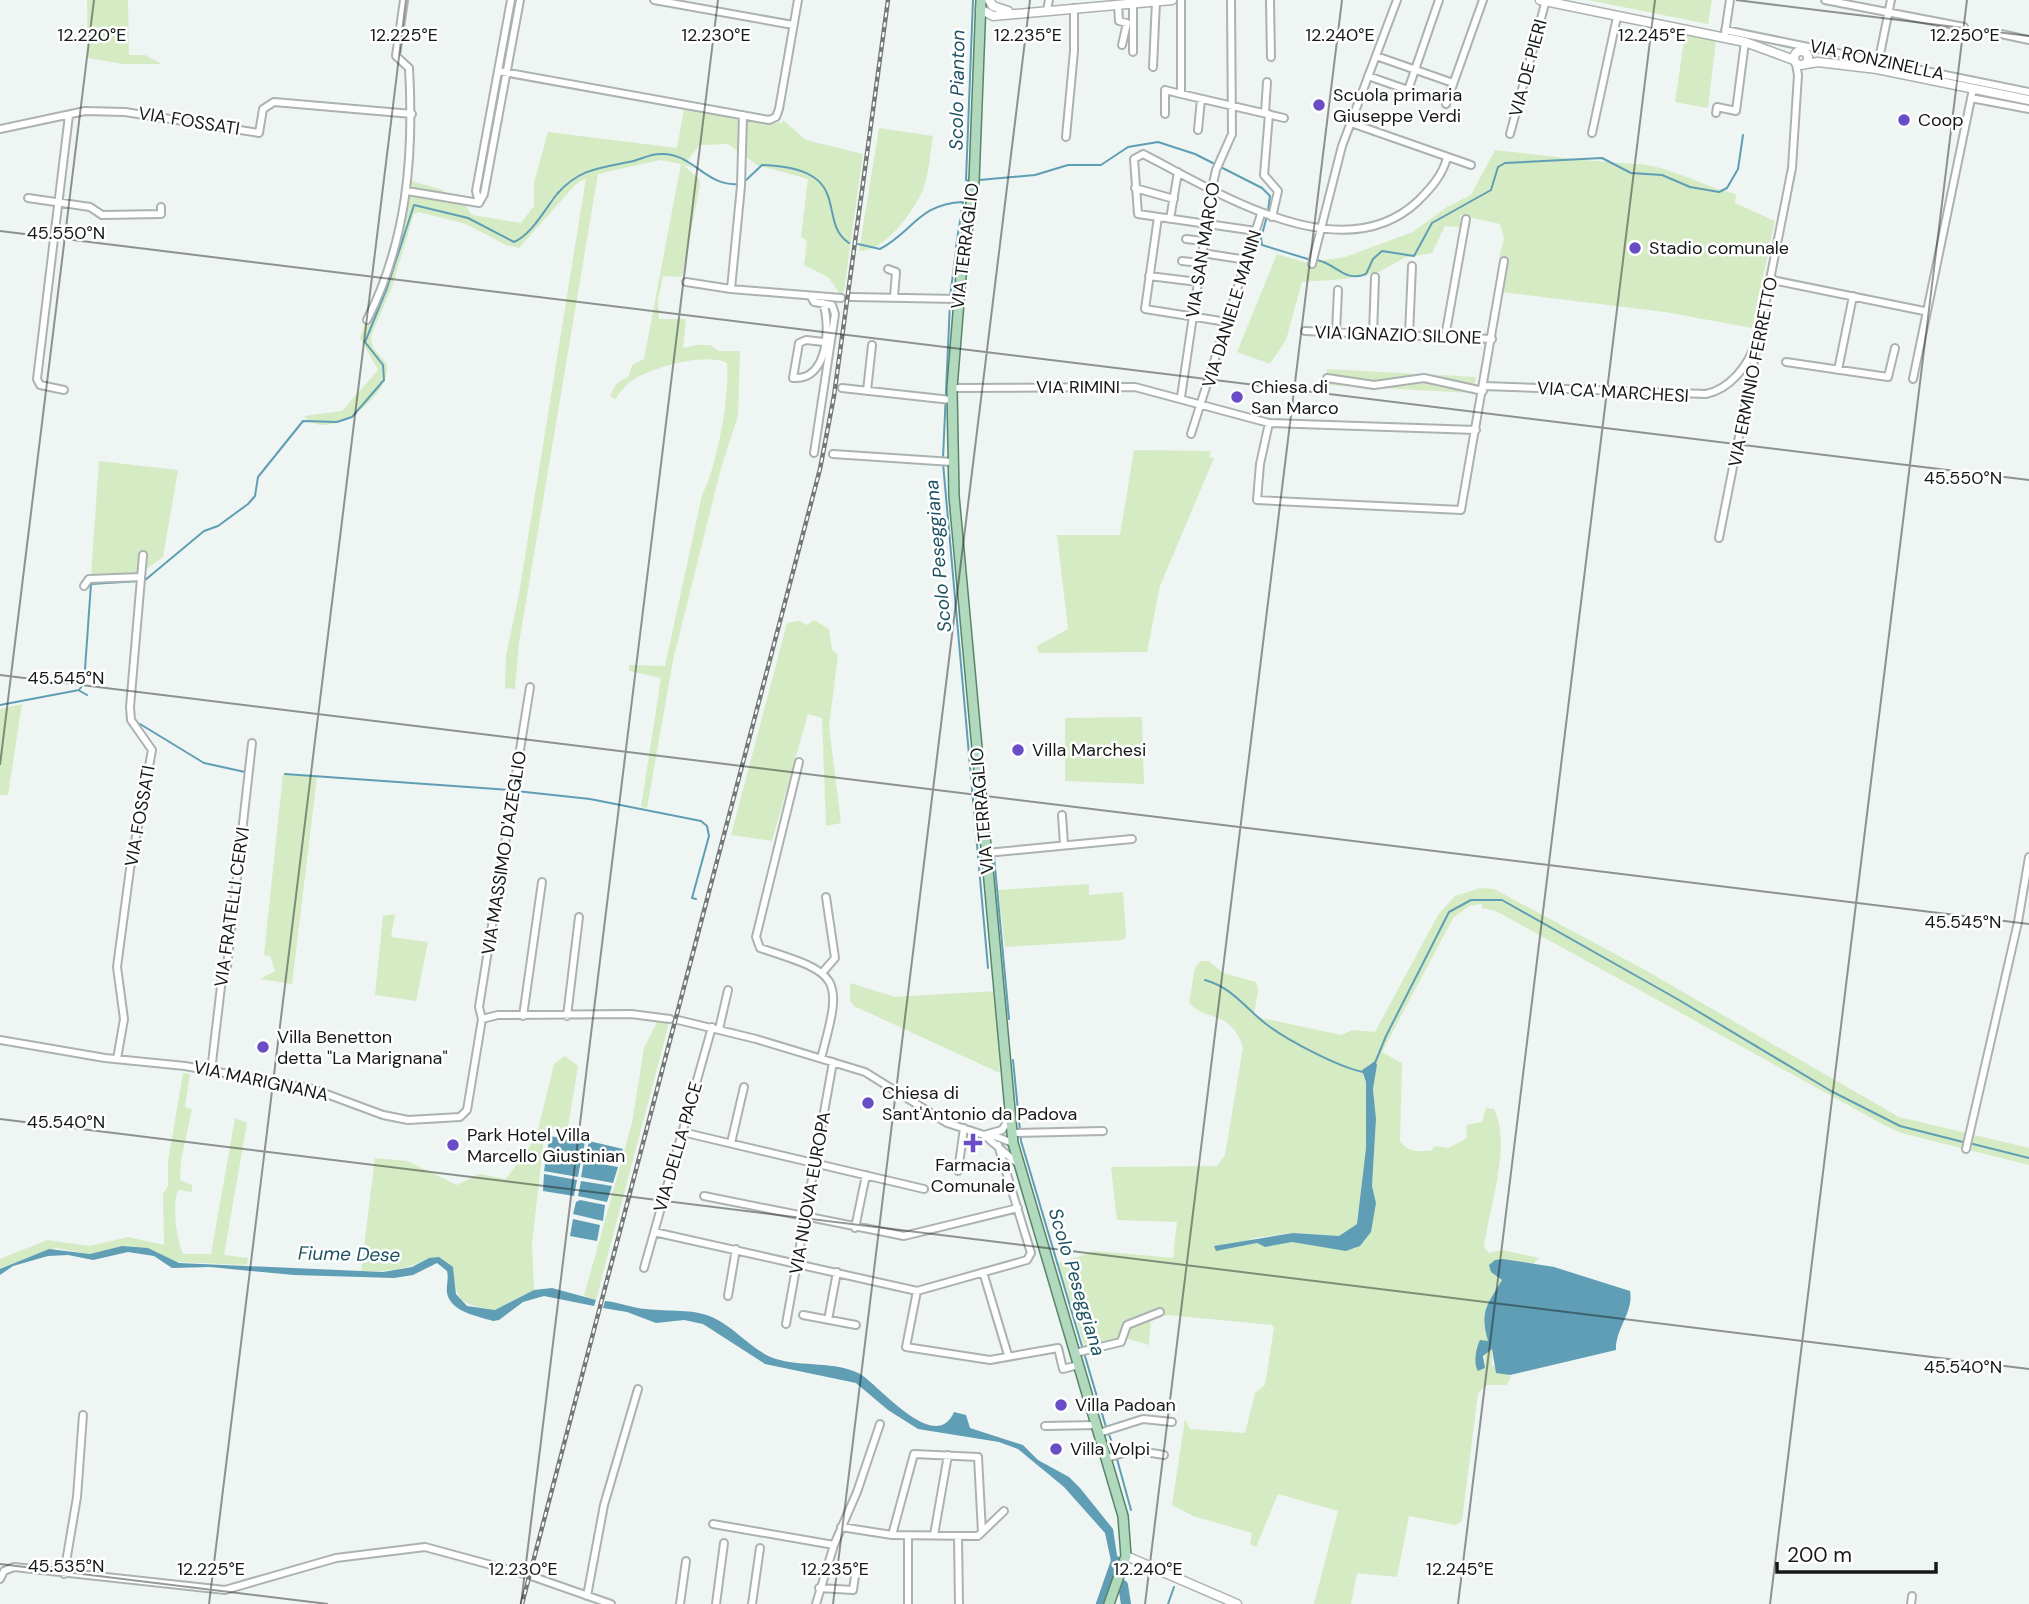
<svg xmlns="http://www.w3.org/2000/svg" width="2029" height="1604" font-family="'DM Sans',sans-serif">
	<rect width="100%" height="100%" fill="#eef5f3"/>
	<path fill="#d5ebc4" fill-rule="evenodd" d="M 87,0 L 128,0 L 129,55 L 145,55 L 162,64 L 123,64 L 88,58 Z
		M 1588,0 L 1712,0 L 1708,24 Z
		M 1685,34 L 1716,40 L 1708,108 L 1675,102 Z
		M 684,109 L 782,123 L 783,120 L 806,140 L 863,154 L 843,298 L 828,277 L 804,265 L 807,241 L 801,237 L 808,179 L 757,165 L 728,144 L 700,145 L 686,162 L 693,168 L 683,165 L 699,179 L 700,185 L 682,277 L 663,276 L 658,301 L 659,319 L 686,319 L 683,348 L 697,345 L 710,345 L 719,351 L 740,351 L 738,416 L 721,468 L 673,660 L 647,808 L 641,807 L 661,678 L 629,671 L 629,665 L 665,666 L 702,495 C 717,467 730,395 727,363 C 704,352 650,368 630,382 C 624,386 620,393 615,399 L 610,396 L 616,384 L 629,376 L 632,365 L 644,359 L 681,164 L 660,160 L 598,174 L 519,643 L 515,689 L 505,688 L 506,656 L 519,594 L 586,178 L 576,184 L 519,248 L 506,245 L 466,224 L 419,212 L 414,214 L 392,287 L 371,336 L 373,348 L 387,364 C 391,397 327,445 304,416 L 342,411 L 378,370 L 360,338 L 368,314 L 384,282 L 408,180 L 443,190 L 442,201 L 466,206 L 472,215 L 521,223 L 534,206 L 534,183 L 548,132 L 677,148 Z
		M 879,128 L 933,136 C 930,153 929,174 923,190 C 912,213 886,251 859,251 Z
		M 1495,150 C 1542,155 1592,162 1638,164 C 1673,167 1703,187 1736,194 L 1735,203 L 1775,221 L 1752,328 L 1665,312 L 1502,292 L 1508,259 L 1499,258 L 1504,239 L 1500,224 L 1460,215 L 1460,227 L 1445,226 L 1432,253 L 1404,258 L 1379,272 L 1344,279 L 1302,282 L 1286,340 L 1270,364 L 1237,352 L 1277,254 L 1307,263 L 1345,257 L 1413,232 L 1447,207 L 1471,195 Z
		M 1327,369 L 1476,377 L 1473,393 L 1326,385 Z
		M 1134,450 L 1211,451 L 1209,457 L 1214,458 L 1160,586 L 1147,652 L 1039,653 L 1037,646 L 1068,629 L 1057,535 L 1120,535 Z
		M 99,461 L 178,470 L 163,557 L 141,573 L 141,578 L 91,576 Z
		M 814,620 L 829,629 L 832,650 L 838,655 L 829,727 L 841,823 L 826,826 L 822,718 L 808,714 L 772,841 L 731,835 L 787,623 L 799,621 L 807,625 Z
		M 22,704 L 8,795 L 0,795 L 0,709 Z
		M 1142,717 L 1144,784 L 1065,781 L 1065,718 Z
		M 283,774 L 317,777 L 292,984 L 260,979 L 275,971 L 270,956 L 264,955 Z
		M 1089,884 L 1089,895 L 1123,892 L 1126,936 L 1123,940 L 1005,947 L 998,890 Z
		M 1480,888 L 1494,889 L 1645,970 L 1899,1117 L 2029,1148 L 2029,1165 L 1901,1133 L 1884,1125 L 1496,911 L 1482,908 L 1482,904 L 1469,906 L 1453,918 L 1382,1052 L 1402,1063 L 1400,1141 C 1409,1153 1417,1152 1432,1150 L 1435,1146 L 1449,1148 L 1467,1138 L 1466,1125 L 1482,1122 L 1486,1108 L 1494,1109 C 1512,1144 1489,1209 1484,1247 L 1489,1253 L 1502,1250 L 1539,1258 L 1533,1264 L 1499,1259 L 1489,1265 L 1502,1280 C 1488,1304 1479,1311 1488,1341 L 1484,1341 L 1478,1371 L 1485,1368 L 1485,1353 L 1492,1349 L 1492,1365 L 1511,1377 L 1507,1385 L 1486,1385 L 1478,1393 L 1462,1521 L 1455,1525 L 1409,1516 L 1397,1577 L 1357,1573 L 1351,1604 L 1314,1604 L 1338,1511 L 1278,1494 L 1256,1547 L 1250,1544 L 1252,1533 L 1193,1516 L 1172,1505 L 1185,1419 L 1190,1429 L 1245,1433 L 1255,1393 L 1265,1385 L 1274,1328 L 1272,1325 L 1168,1315 L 1151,1318 L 1149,1345 L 1122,1337 L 1087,1355 L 1058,1263 L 1096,1251 L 1173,1258 L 1177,1222 L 1117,1220 L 1111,1167 L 1217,1166 L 1225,1155 L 1243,1048 C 1233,1011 1207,1022 1189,1003 L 1195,968 L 1201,961 L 1209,961 L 1223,973 L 1256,982 L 1258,990 L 1254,1014 L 1257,1017 L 1341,1035 L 1352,1030 L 1375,1032 L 1438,915 L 1455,896 ZM 1371,1063 L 1377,1065 L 1373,1089 L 1376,1119 L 1372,1186 L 1376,1203 L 1357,1248 L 1346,1250 L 1292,1241 L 1265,1247 L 1257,1243 L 1216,1251 L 1254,1238 L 1293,1233 L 1339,1236 L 1357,1224 L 1366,1148 L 1366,1082 L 1362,1070 Z
		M 395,914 L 391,937 L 428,942 L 416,1001 L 375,995 L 383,916 Z
		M 850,983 L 895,997 L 995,991 L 1000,1073 L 854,1006 L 850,1001 Z
		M 657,1022 L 669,1023 L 596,1300 L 584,1296 L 632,1123 L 644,1048 Z
		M 565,1056 L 578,1066 L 568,1127 L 545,1130 L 532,1243 L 534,1290 L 495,1310 C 459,1304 457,1303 453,1267 L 429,1258 C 407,1270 386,1272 361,1271 L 375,1158 L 407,1161 L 457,1185 L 479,1174 L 506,1179 L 536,1138 L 554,1064 Z
		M 183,1073 L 190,1074 L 185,1107 L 192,1109 L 181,1161 L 180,1180 L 192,1185 L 192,1192 L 178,1190 C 172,1208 176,1236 183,1254 L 211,1254 L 235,1118 L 247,1123 L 224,1255 L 248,1258 L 247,1265 L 174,1262 L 148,1248 L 90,1254 L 56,1248 L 0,1269 L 0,1259 L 47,1240 L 90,1246 L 128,1237 L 164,1245 L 163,1194 L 168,1186 L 168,1162 Z"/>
	<path fill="#5f9eb4" d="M 1375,1061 L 1377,1065 L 1373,1089 L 1376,1119 L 1372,1186 L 1376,1203 L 1371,1232 L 1360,1246 L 1346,1251 L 1292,1242 L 1265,1247 L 1257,1243 L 1216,1251 L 1214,1246 L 1293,1233 L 1339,1236 L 1357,1224 L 1366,1148 L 1366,1082 L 1362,1070 Z
		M 550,1136 L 585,1142 L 582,1157 L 547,1151 Z
		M 589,1141 L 623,1149 L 619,1164 L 585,1158 Z
		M 547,1154 L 581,1160 L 578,1177 L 544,1171 Z
		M 584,1161 L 618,1167 L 613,1183 L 581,1177 Z
		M 544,1174 L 577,1180 L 574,1196 L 543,1191 Z
		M 581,1181 L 612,1186 L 607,1202 L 578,1196 Z
		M 580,1200 L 605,1205 L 603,1221 L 573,1214 L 576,1202 Z
		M 573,1219 L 600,1225 L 597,1241 L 570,1236 Z
		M 122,1246 L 148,1248 L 179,1263 L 383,1272 L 412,1267 L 429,1258 L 439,1257 L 453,1267 L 456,1294 L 467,1306 L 495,1310 L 534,1290 L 552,1288 L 596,1300 L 594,1306 L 544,1296 L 523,1302 L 499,1320 L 493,1321 C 477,1316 451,1312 447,1293 C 446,1286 449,1279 447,1271 L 437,1263 L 413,1275 L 394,1278 L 294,1275 L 210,1267 L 172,1268 L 154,1256 L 128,1252 L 93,1260 L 68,1255 L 48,1256 L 13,1266 L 0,1275 L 0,1269 L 49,1249 L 90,1254 Z
		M 1503,1259 L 1554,1267 L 1630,1291 C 1634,1312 1615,1329 1616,1350 L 1510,1375 L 1496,1373 L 1492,1349 L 1483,1356 L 1485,1368 L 1478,1371 C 1473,1364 1476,1348 1480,1340 L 1488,1341 C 1479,1310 1488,1304 1502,1280 L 1491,1272 L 1489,1265 L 1495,1260 Z
		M 605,1301 C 618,1302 632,1308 646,1309 C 669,1312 693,1308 714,1318 C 737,1329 752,1351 776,1359 C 802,1367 836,1361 860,1374 C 877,1383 935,1456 954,1412 L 966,1415 L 970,1428 L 1023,1445 L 1038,1460 L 1069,1477 L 1080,1488 L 1113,1529 L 1118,1562 L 1114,1575 L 1105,1533 L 1064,1487 L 1018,1449 L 999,1442 L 918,1429 L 888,1410 L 856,1383 L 765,1364 L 703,1324 L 684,1320 L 656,1323 L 627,1312 L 603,1308 Z"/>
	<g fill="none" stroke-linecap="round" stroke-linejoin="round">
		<path stroke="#5f9eb4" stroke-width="2" d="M 979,180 L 1035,175 L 1068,165 L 1101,165 L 1128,147 L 1158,142 L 1195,154 L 1262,188 L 1270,196 L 1268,211
			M 969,181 L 966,180 L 973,0
			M 743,183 L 762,165 C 857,168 815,221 849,243
			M 1267,216 L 1261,238 L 1262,245 L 1311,260
			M 858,244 L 880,249 C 913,232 918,204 963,202 L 956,247
			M 1317,260 C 1337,264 1345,283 1366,274 L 1373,259 L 1382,251 L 1414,256 L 1432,223 L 1491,190 L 1498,167 L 1505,163 L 1602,158 L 1631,173 L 1662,175 L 1690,187 L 1719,192 L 1727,188 L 1738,169 L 1743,135
			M 950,297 L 956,251
			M 943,458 L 950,303
			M 943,463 L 988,968
			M 144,581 L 204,531 L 218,526 L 248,504 L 255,496 L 258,477 L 303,421 L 337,422 L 352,417 L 384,380 L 383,365 L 365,342 L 387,288 L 414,205 L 468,218 L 514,242 C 532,234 545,209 557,194 C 579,169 599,168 629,162 C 640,160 649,154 660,154 C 692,152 706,187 738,184
			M 80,691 L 87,695
			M 0,705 L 79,690 L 84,683 L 91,584 L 139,581
			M 140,724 L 204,763 L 245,772
			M 285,774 L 511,790
			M 516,791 L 590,799 L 701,821 L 707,826 L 709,836 L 692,898 L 696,899
			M 994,856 L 1009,1019
			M 1205,980 C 1233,988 1244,1007 1266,1024 C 1287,1040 1338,1067 1363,1072
			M 1013,1060 L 1021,1141 L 1106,1427
			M 1375,1063 L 1386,1036 L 1449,912 L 1471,900 L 1502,900 L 1679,1000 L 1831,1091 L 1900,1126 L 1963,1142
			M 1969,1143 L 2029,1158
			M 1108,1432 L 1116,1453
			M 1117,1459 L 1131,1510
			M 1168,1604 L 1174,1587"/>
		<path stroke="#5f9eb4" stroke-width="10" d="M 1123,1585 L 1126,1604
			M 1101,1604 L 1116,1561"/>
		<g stroke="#acb2b1" stroke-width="10">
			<path id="street" d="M 654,0 L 793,25
				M 1181,0 L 1181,94 L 1284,118
				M 1270,0 L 1271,57
				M 1825,0 L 1964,27
				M 1133,3 L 1133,52
				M 1118,4 L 1119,21 L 1127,23 L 1122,45
				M 1047,10 L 1049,0
				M 1725,30 L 2029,92
				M 1725,33 L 1730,0
				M 2001,34 L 2029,40
				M 1376,56 L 1453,83
				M 1153,67 L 1156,1
				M 1877,69 L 1891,0
				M 498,71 L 769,120 L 776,117 L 779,109 L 798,0
				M 1368,76 L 1408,90 L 1439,0
				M 1971,98 L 2029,109
				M 1446,104 L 1483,0
				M 1265,113 L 1267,82
				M 1716,113 L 1717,107 L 1736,111 L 1745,42
				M 1165,114 L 1165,90 L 1181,94
				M 1269,114 L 1264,175 L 1278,191 L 1272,217
				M 743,115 L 741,186 L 731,289 L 841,298
				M 1351,123 L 1471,165
				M 0,129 L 85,111 L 125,112 L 259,133 L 263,109 L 274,102 L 412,114
				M 1198,130 L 1201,99
				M 1592,133 L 1617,17
				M 1510,134 L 1546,0
				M 1066,137 L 1074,51 L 1074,8
				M 1135,188 L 1174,199
				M 407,191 L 479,203
				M 28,198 L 90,207 L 102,215 L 161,214 L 161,207
				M 479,203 L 484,194 L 520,0
				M 479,203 L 476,191 L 511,0
				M 1158,217 L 1145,309 L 1227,322
				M 1170,219 L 1178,172
				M 1256,231 L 1138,214 L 1134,159 L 1143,154 C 1218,192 1342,273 1418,201 C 1431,188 1442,176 1447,158
				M 1186,239 L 1203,241
				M 1202,253 L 1247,260
				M 1182,261 L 1200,263
				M 1312,264 L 1342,146 L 1397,0
				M 888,269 L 896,272 L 894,297
				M 1149,276 L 1198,282
				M 1772,280 L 1924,311
				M 686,282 L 731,289
				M 811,297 L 814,302 L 832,305 L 835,314 L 814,453
				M 851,297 L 958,299
				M 823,303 C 831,327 828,381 793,378 L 799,343 L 806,340 L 824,342
				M 367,320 C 407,241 414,156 409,68 L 396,56 L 404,0
				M 1305,331 L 1492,339
				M 1336,332 L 1338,290
				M 1373,334 L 1375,277
				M 1409,335 L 1412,266
				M 1445,337 L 1466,219
				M 1786,362 L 1888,377 L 1895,348
				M 1838,370 L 1853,296
				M 1327,378 L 1374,385 L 1424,378 L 1483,391
				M 1913,379 L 1973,89
				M 1484,386 L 1706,394 C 1730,389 1748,366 1755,344
				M 842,388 L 951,400
				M 952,388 L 1135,387 L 1269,423 L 1476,430
				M 64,390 L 40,385 L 37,379 L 69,115
				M 867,391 L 872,345
				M 1181,397 L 1212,188 L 1216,170 L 1232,134 L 1231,0
				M 1269,423 L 1260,464 L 1257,500 L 1461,510 L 1504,261
				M 1191,434 L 1261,214
				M 833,454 L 952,462
				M 1719,538 L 1792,168 L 1798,75 L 1796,64
				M 84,586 L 89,579 L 141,577
				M 799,762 L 756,937 L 760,948 C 840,974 844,975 821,1058
				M 1062,815 L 1064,844
				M 986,853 L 1132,839
				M 822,973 L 835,958 L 826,897
				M 523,1016 L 542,882
				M 567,1016 L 579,917
				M 482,1019 L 479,1007 L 530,687
				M 678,1020 L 756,1039 L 865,1072 L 947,1123 L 984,1135 L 1016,1162
				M 719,1029 L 728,990
				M 0,1040 L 105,1058 L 185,1066 L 313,1089 L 383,1115 L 408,1120 L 460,1117 L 467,1110 L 482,1019 L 498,1015 L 631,1014 L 670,1019
				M 117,1059 L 124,1019 L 117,967 L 130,869 L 152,750 L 131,720 L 130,707 L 143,555
				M 211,1071 L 222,978 L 227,966 L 252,743
				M 682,1132 L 924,1189
				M 1012,1133 L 1103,1131
				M 984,1135 L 1002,1130 L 1010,1118
				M 992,1135 L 1013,1143
				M 731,1143 L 744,1087
				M 1966,1149 L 2018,922 L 2029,857
				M 958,1171 L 964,1128
				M 704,1196 L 904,1236 L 1018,1208
				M 855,1228 L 866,1175
				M 654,1232 L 917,1291 L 1027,1260 L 1031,1253 L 998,1145
				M 644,1268 L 712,1027
				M 983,1272 L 1008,1355
				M 917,1291 L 906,1347 L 990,1360 L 1058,1348 L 1063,1369 L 1078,1365
				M 728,1296 L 736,1249
				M 803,1315 L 856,1325
				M 828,1320 L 837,1272
				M 786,1324 L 833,1062
				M 1075,1353 L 1121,1342 L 1127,1325 L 1160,1312
				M 1045,1426 L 1097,1425
				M 1099,1433 L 1143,1419 L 1172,1422
				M 1107,1458 L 1133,1450 L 1164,1455
				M 713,1524 L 834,1545
				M 841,1527 L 892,1535 L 978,1536 L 1004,1511
				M 892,1535 L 914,1454 L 978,1457 L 982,1532
				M 934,1535 L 948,1455
				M 908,1536 L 908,1604
				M 958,1536 L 959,1604
				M 64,1574 L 77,1497 L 83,1415
				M 531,1576 L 611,1604
				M 0,1579 L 4,1571 L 14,1567 L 225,1590 L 336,1558 L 425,1547 L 524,1574
				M 819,1588 L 853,1590 L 856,1569
				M 587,1596 L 604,1505 L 638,1389
				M 680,1604 L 686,1561
				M 716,1604 L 724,1543
				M 752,1604 L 760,1548
				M 816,1604 L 834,1545 L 857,1492 L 880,1424
				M 1911,1604 L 1912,1596"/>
		</g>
		<g stroke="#acb2b1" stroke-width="11">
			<path id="secondary" d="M 989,0 L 993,6 L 1008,11
				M 1540,0 L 1745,42 L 1794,60
				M 980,9 L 993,16 L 1172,0
				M1794 58a7 7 0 1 1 14 0a7 7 0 1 1-14 0Z
				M 1806,64 L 1818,62 L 1877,69 L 2029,100
				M 1126,1556 L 1237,1604"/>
		</g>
		<g stroke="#598668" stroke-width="12">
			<path id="primary" d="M 981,0 L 974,182 L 961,276 L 952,388 L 954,496 L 1013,1143 L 1123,1516 L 1126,1556 L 1109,1604"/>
		</g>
		<use href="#street" stroke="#fff" stroke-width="6"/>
		<use href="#secondary" stroke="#fff" stroke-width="8"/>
		<use href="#primary" stroke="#b0d9be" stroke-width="9"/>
		<g stroke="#747978" stroke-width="4.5">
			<path id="rail" d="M 522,1604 L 820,469 L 834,396 L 888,0"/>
		</g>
		<use href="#rail" stroke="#fff" stroke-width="2" stroke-dasharray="5" stroke-linecap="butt"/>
	</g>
	<path fill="none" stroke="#171919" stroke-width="2" stroke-opacity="0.45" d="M 1736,0 L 2029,36M 0,231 L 2029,480M 0,675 L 2029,924M 0,765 L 94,0M 0,1119 L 2029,1369M 0,1564 L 328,1604M 209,1604 L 406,0M 521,1604 L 718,0M 833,1604 L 1030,0M 1145,1604 L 1342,0M 1458,1604 L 1655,0M 1770,1604 L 1967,0"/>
	<g fill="#694dc6" stroke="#fff" stroke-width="2.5">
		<circle cx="1319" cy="105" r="7"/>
		<circle cx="1904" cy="120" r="7"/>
		<circle cx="1635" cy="248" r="7"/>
		<circle cx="1237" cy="397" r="7"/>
		<circle cx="1018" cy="750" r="7"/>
		<circle cx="263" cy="1047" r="7"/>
		<circle cx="868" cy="1103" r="7"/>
		<path d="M969.5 1132.5h7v7h7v7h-7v7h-7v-7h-7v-7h7z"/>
		<circle cx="453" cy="1145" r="7"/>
		<circle cx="1061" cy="1405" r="7"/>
		<circle cx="1056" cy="1449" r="7"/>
	</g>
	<g text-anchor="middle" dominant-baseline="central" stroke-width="5" stroke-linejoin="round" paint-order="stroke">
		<g font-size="18" fill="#171919" stroke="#fff">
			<text transform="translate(1877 60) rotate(12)">VIA RONZINELLA</text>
			<text transform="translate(1528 68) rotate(-75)">VIA DE PIERI</text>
			<text transform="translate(189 121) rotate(9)">VIA FOSSATI</text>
			<text transform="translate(965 246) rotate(-83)">VIA TERRAGLIO</text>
			<text transform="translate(1203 250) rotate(-81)">VIA SAN MARCO</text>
			<text transform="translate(1232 309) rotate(-73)">VIA DANIELE MANIN</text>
			<text transform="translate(1398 335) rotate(2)">VIA IGNAZIO SILONE</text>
			<text transform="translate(1753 372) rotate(-79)">VIA ERMINIO FERRETTO</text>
			<text x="1078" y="387">VIA RIMINI</text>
			<text transform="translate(1613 392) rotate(3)">VIA CA' MARCHESI</text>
			<text transform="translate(982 811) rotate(-95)">VIA TERRAGLIO</text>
			<text transform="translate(140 816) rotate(-80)">VIA FOSSATI</text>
			<text transform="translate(504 853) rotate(-81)">VIA MASSIMO D'AZEGLIO</text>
			<text transform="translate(232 907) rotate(-82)">VIA FRATELLI CERVI</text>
			<text transform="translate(261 1081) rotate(12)">VIA MARIGNANA</text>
			<text transform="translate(678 1147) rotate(-74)">VIA DELLA PACE</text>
			<text transform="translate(810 1193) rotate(-80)">VIA NUOVA EUROPA</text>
		</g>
		<g font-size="18" fill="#171919" stroke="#fff" text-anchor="start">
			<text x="1333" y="95">Scuola primaria<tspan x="1333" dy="21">Giuseppe Verdi</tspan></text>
			<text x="1918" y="120">Coop</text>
			<text x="1649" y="248">Stadio comunale</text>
			<text x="1251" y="387">Chiesa di<tspan x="1251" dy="21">San Marco</tspan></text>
			<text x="1032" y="750">Villa Marchesi</text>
			<text x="277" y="1037">Villa Benetton<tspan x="277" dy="21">detta "La Marignana"</tspan></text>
			<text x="882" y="1093">Chiesa di<tspan x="882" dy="21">Sant'Antonio da Padova</tspan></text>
			<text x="467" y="1135">Park Hotel Villa<tspan x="467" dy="21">Marcello Giustinian</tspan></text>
			<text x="973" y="1165" text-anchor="middle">Farmacia<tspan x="973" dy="21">Comunale</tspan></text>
			<text x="1075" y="1405">Villa Padoan</text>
			<text x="1070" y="1449">Villa Volpi</text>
		</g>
		<g font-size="19" font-style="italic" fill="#1d5263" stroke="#fff">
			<text transform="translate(957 90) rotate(-89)">Scolo Pianton</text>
			<text transform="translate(938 556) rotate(-95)">Scolo Peseggiana</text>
			<text transform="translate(349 1254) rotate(1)">Fiume Dese</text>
			<text transform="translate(1077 1282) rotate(73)">Scolo Peseggiana</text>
		</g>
	</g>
	<g font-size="18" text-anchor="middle" fill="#171919" stroke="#fff" stroke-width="5" stroke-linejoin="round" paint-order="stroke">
		<text x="92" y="41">12.220°E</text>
		<text x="404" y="41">12.225°E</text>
		<text x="716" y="41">12.230°E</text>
		<text x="1028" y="41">12.235°E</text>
		<text x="1340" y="41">12.240°E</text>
		<text x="1652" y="41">12.245°E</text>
		<text x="1965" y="41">12.250°E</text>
		<text x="66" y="239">45.550°N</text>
		<text x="1963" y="484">45.550°N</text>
		<text x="66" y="684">45.545°N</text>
		<text x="1963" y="928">45.545°N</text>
		<text x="66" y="1128">45.540°N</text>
		<text x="1963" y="1373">45.540°N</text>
		<text x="66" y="1572">45.535°N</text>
		<text x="211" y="1575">12.225°E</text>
		<text x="523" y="1575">12.230°E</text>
		<text x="835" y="1575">12.235°E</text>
		<text x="1148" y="1575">12.240°E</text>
		<text x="1460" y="1575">12.245°E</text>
	</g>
	<path d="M1777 1562v10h159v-10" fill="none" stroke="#171919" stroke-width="3.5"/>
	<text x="1787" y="1562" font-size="21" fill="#171919" stroke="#ffffff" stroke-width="5" paint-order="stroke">200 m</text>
</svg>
